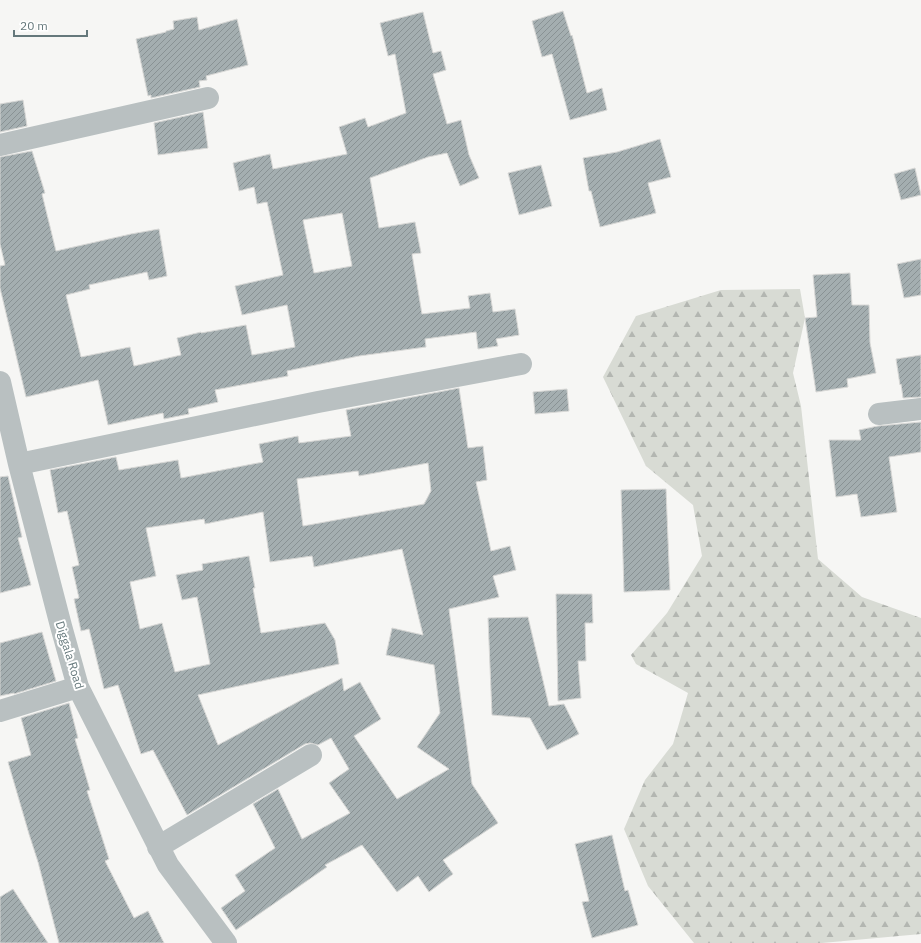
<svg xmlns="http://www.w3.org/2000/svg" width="921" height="943" font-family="'IBM Plex Sans',sans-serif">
	<defs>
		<pattern id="forest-firs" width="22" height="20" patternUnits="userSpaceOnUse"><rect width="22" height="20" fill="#d8dbd4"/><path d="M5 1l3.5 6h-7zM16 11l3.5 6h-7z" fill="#b3b6b1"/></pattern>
		<pattern id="building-hatch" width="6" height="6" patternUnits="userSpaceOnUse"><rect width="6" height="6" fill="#a4aeb0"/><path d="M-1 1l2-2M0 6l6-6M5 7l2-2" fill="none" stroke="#899294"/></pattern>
	</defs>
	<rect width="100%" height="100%" fill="#f6f6f4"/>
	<path fill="url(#forest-firs)" d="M 800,289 L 805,318 L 793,373 L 801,406 L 818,559 L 862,597 L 921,618 L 921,934 L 822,943 L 694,943 L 648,886 L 624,829 L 645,780 L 673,744 L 688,693 L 636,664 L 631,655 L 667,613 L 702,556 L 693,505 L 646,466 L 603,377 L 636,316 L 721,290 Z"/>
	<path fill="url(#building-hatch)" stroke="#d8d8d6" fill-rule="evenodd" d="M 563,11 L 571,36 L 572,35 L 587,93 L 602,88 L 607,110 L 570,120 L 552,54 L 542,57 L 532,21 Z
		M 423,12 L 433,53 L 441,51 L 446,70 L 433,74 L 447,124 L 461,120 L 469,155 L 479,178 L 460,186 L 447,153 L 428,157 L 370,178 L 379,228 L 415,222 L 421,253 L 412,254 L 422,314 L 470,308 L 468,296 L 490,293 L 493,312 L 515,309 L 519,335 L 496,339 L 498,346 L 478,349 L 476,332 L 425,339 L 426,347 L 359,356 L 287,371 L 288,376 L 215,390 L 218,402 L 188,409 L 189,414 L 164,419 L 163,413 L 108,425 L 98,380 L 26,397 L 0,288 L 0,266 L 5,265 L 0,244 L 0,157 L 32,151 L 45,193 L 42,194 L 56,251 L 131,234 L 159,229 L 167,276 L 149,280 L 147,272 L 89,285 L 90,289 L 66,295 L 81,357 L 130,347 L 134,366 L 181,355 L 177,338 L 201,332 L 201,333 L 246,325 L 252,355 L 295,347 L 287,305 L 242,315 L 235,286 L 283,275 L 267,202 L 257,204 L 254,187 L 239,191 L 233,163 L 270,154 L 273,169 L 347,154 L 339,127 L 365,118 L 368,127 L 406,113 L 395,54 L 388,56 L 380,23 ZM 342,213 L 352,266 L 314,273 L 303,220 Z
		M 197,17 L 199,30 L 237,19 L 248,65 L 206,76 L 207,80 L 199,81 L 200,87 L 151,98 L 151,95 L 148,96 L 136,39 L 166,32 L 166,31 L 174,29 L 173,21 Z
		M 23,100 L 27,126 L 0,132 L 0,104 Z
		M 203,112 L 208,148 L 158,155 L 154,123 Z
		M 660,139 L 671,177 L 648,183 L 656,213 L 600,227 L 591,191 L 589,191 L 583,158 L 617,152 Z
		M 541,165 L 552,206 L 519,215 L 508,173 Z
		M 915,168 L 921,195 L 901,200 L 894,174 Z
		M 921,259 L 921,295 L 904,298 L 897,264 Z
		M 850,273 L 852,305 L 869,305 L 870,343 L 876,373 L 847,379 L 848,387 L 816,392 L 805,318 L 817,317 L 813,275 Z
		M 921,355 L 921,397 L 903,398 L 901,384 L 900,385 L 896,359 Z
		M 459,388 L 468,448 L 483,446 L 487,480 L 476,482 L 491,551 L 510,546 L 516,570 L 493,576 L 499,597 L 449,609 L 472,784 L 498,823 L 443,860 L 453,874 L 429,892 L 418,876 L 397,892 L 362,845 L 325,865 L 327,867 L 236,930 L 221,908 L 245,891 L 235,875 L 275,848 L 253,804 L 278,789 L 302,839 L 350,813 L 329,783 L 349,769 L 331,738 L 318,745 L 310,743 L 305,744 L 187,815 L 153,750 L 141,754 L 118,685 L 104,689 L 89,629 L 81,631 L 74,599 L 79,598 L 72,567 L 79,565 L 67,511 L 58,513 L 50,470 L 116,457 L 119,470 L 178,460 L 181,478 L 263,462 L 259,444 L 298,436 L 299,443 L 351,436 L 346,410 ZM 428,463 L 431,491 L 424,504 L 303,526 L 297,479 L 358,471 L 359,476 ZM 263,512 L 270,562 L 312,556 L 314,567 L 402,549 L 423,635 L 392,628 L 386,655 L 434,665 L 440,713 L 417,747 L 449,769 L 397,799 L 354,736 L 381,719 L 360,682 L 344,691 L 342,678 L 218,745 L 198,695 L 339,664 L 335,640 L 325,623 L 261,633 L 253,588 L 255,588 L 249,556 L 202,564 L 203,570 L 176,575 L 182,600 L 197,597 L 210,664 L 175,672 L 162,623 L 140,629 L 130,582 L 156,576 L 146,528 L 204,519 L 205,524 Z
		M 567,389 L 569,411 L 535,414 L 533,392 Z
		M 921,422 L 921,452 L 889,457 L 897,512 L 861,517 L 857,494 L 836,497 L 829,440 L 861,440 L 859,430 L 878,426 Z
		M 8,476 L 22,537 L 18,538 L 31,585 L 0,593 L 0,477 Z
		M 666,489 L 670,590 L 624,592 L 621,490 Z
		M 556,594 L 592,594 L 593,623 L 585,623 L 586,661 L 578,661 L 581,698 L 558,701 Z
		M 528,617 L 549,706 L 564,704 L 579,734 L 547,750 L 530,718 L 492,715 L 488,618 Z
		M 42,632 L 56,681 L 14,694 L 14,693 L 0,696 L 0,643 Z
		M 69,703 L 78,738 L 75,739 L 90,790 L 87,791 L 109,859 L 105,861 L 134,918 L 148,911 L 164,943 L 59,943 L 38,862 L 29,834 L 8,762 L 31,755 L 21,718 Z
		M 612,835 L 625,891 L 628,890 L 638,925 L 592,938 L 582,902 L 589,901 L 575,844 Z
		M 13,889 L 48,943 L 0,943 L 0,897 Z"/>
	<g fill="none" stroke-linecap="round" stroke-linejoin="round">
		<path stroke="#b9c0c1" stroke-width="22" d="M 0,145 L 208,98
			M 0,382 L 19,464 L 61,626 L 78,687 L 168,865 L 226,943
			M 879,414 L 921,409
			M 19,464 L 318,402 L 521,364
			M 0,711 L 78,687
			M 158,847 L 311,755"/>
	</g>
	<g text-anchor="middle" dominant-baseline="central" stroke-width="4" stroke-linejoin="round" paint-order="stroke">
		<g font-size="12" fill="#65787b" stroke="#fff">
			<text transform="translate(70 655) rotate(73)">Diggala Road</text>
		</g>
	</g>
	<path d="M14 30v6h73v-6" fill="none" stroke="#65787b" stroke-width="2"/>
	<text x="20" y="30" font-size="12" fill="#65787b" stroke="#ffffff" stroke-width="3" paint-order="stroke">20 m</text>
</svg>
